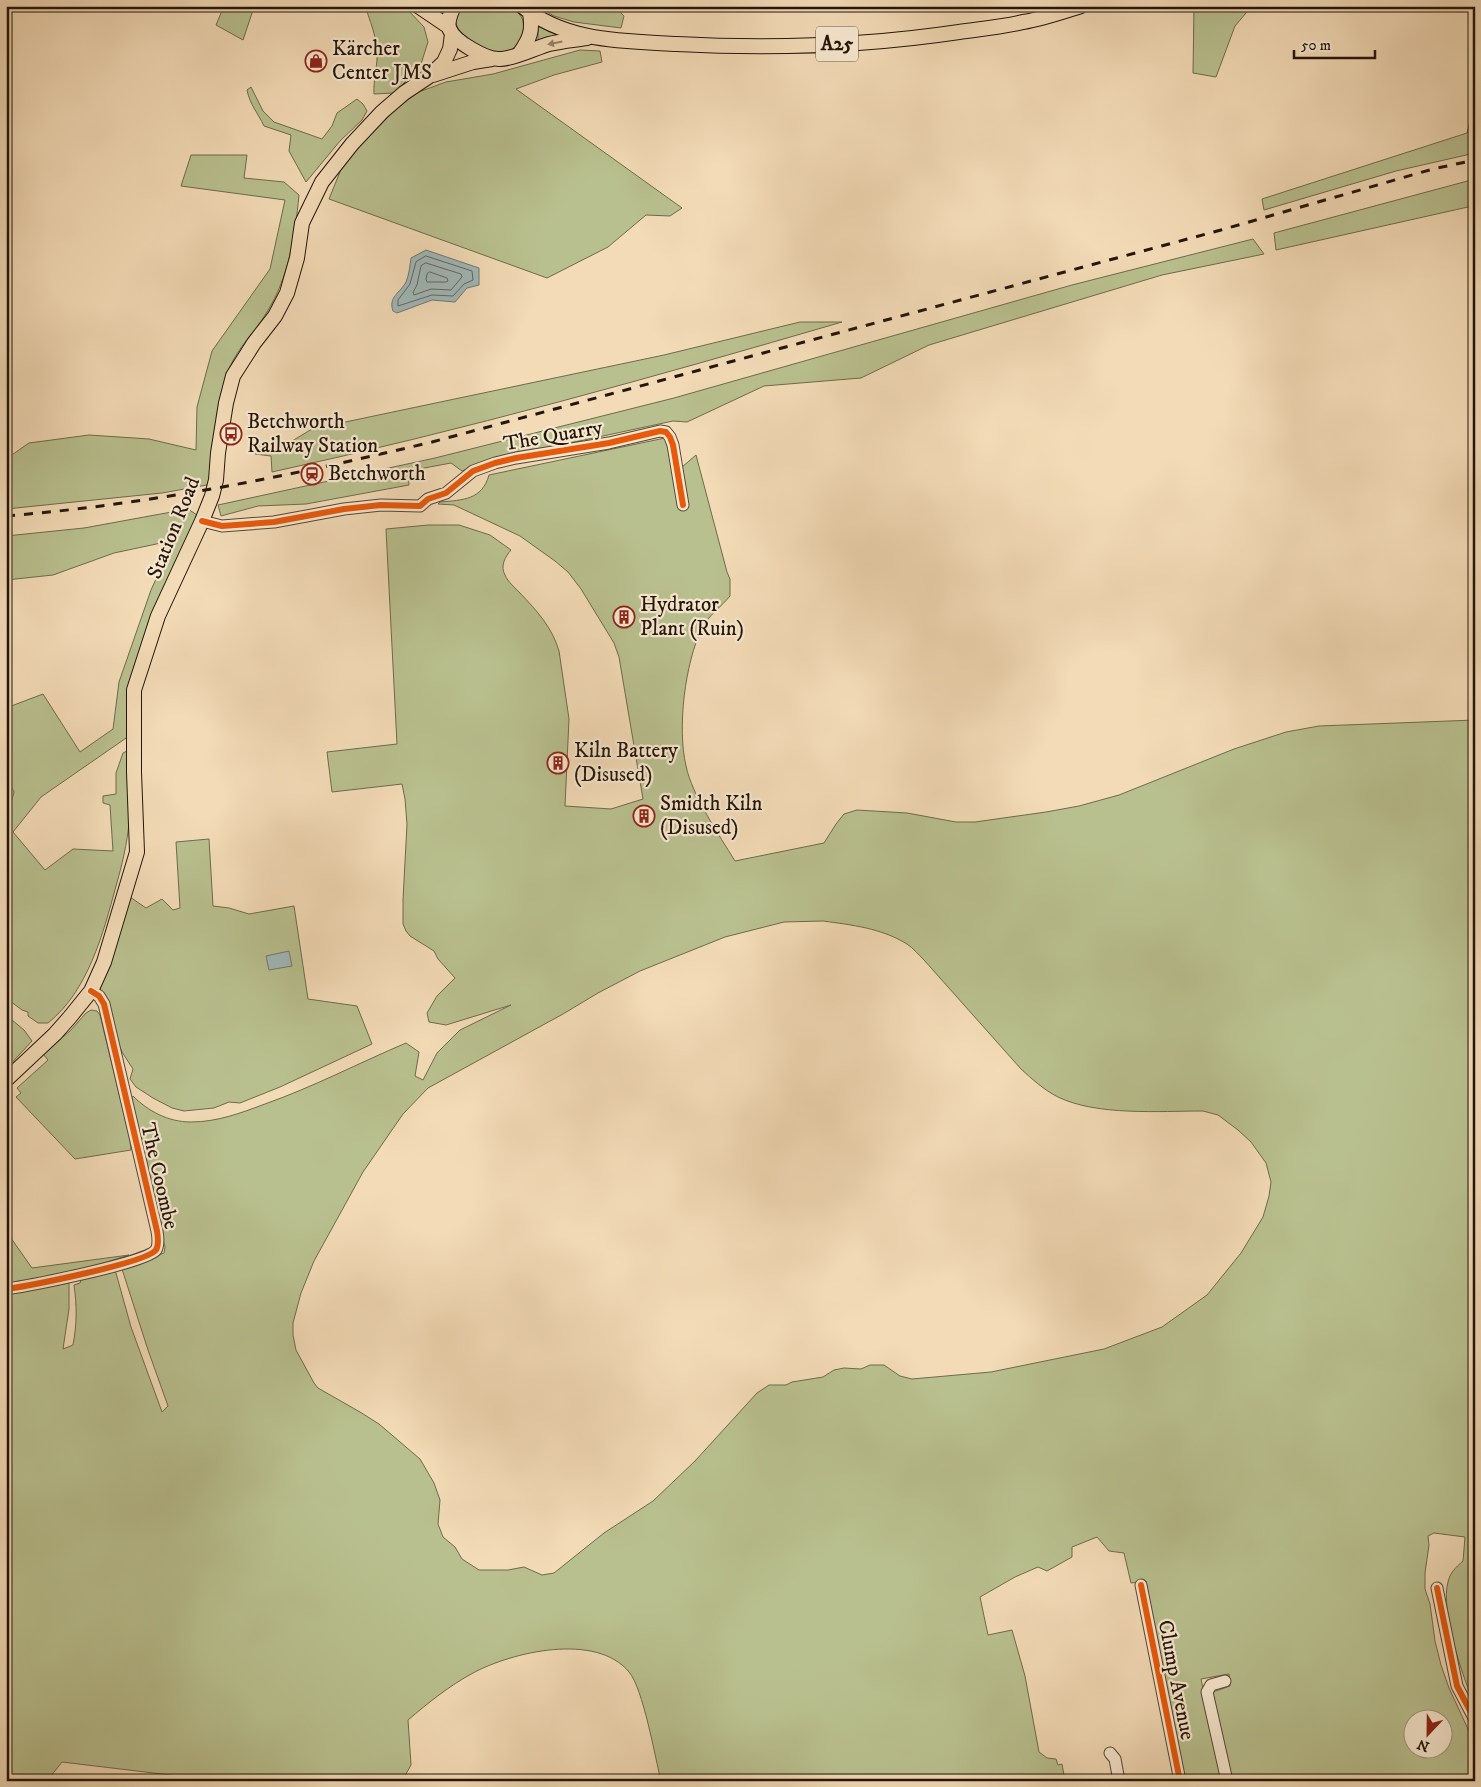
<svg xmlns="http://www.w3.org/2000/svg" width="1481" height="1787" font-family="'IM FELL DW Pica',serif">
	<rect width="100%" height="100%" fill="#f3dbb7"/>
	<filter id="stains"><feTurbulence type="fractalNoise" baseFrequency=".004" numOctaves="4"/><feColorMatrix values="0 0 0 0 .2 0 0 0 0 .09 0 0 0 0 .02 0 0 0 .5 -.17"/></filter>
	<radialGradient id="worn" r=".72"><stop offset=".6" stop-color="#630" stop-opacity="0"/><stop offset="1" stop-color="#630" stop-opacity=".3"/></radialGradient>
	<path fill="#b9c08f" stroke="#6e6a4c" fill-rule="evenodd" d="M 224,6 L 263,6 L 253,10 L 243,40 L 216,25 Z
		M 365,6 L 400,6 L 408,10 L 424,27 L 428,42 L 420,67 L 394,93 L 374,94 C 373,80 378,65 377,51 C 376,35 370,21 365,6 Z
		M 461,6 L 511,7 C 515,10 520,14 522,18 C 527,31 519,50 504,52 C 492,55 466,41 459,30 C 457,27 456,23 455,19 L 458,9 Z
		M 537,6 L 614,6 L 624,16 L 621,28 L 574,22 L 554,16 Z
		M 1194,6 L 1252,6 L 1235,26 L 1216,77 L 1193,73 Z
		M 538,25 L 558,33 L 558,36 L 538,40 Z
		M 580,50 L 600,51 L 602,62 L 554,75 L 516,89 L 682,208 L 670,216 L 646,215 L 608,247 L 547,278 L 329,199 L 344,162 L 392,113 L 416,93 L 446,82 L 493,74 Z
		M 251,87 L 263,111 L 274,122 L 322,139 L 332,126 L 337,113 L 357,99 L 363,104 L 367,111 L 362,120 L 340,141 L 306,182 L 289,151 L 291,135 L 264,126 C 258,113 250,105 247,90 Z
		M 1475,103 L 1475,153 L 1396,171 L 1264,210 L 1262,199 L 1467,133 Z
		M 191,155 L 247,155 L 244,178 L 284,182 L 299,195 C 295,236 289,276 267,312 C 255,332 238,347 229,369 C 213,406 223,449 207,485 L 162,493 L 6,509 L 6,459 L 29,443 L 89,435 L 149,439 L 196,450 L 197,407 L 212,351 L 270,269 L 285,200 L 181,186 Z
		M 1475,179 L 1475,212 L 1468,207 L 1276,250 L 1274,233 Z
		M 1253,239 L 1264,254 L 1162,275 L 929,345 L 861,378 L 764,386 L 687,422 L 673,421 L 491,460 L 462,471 L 451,463 L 408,471 L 409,485 L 306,504 L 258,506 L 221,516 L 218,505 L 435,458 L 674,398 L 1072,285 Z
		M 800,322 L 842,322 C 654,377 465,430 272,472 L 271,456 L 255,454 L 252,445 L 287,444 L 312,429 L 664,355 Z
		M 665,438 L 682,467 L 696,455 L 727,572 L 730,579 L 730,596 C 721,607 709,615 702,628 C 685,663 677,728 686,766 C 692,795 719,835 735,861 L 824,843 L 836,824 L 844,814 L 857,810 L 907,813 L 956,822 L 975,822 L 1046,812 L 1079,806 L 1119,795 L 1234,749 L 1286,732 L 1319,726 L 1475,720 L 1475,1705 C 1463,1679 1440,1610 1448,1582 C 1450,1573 1455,1568 1463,1561 L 1465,1537 L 1434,1533 L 1428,1536 L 1429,1545 L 1425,1573 L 1425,1589 L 1430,1604 L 1435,1641 L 1441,1665 L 1449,1688 L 1475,1744 L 1475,1781 L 1230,1781 L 1212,1697 L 1213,1692 L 1230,1686 L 1229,1674 L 1201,1679 L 1222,1781 L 1185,1781 L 1168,1704 L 1146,1581 L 1131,1583 L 1124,1553 L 1109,1551 L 1097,1537 L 1072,1547 L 1072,1557 L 1047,1571 L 1038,1567 L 1015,1577 L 980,1597 L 988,1635 L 1012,1630 L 1025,1676 L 1039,1752 L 1047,1758 L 1056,1759 L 1058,1765 L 1062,1764 L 1065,1781 L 661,1781 C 655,1757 643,1688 629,1672 C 596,1632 512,1652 473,1673 C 449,1686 428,1703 408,1720 L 411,1765 L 402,1781 L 220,1781 L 62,1762 L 47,1781 L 6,1781 L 6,1294 L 69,1283 L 69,1309 L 63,1349 L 73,1345 C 77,1324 77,1306 74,1285 L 80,1283 L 82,1277 L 113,1269 L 116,1273 L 131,1327 L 162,1412 L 168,1406 L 148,1350 L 122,1269 L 164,1253 L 165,1247 L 129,1102 L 133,1096 C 148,1111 168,1122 191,1122 C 217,1122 241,1113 265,1104 C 313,1087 359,1063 406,1043 L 419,1052 L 415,1076 L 423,1080 L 437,1053 L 460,1030 L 511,1005 L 446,1025 L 429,1022 L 427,1013 L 437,996 L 455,978 L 438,959 L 434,951 L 410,936 L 406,931 L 403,924 L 403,900 L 407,824 L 405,799 L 402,784 L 332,792 L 327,752 L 397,744 L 386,529 L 428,525 L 459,525 L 490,535 L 511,550 C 505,557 500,566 505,575 C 508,582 515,588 520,593 C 537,611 552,627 559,651 L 569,719 L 565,806 L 611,809 L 643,799 L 619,657 L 614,643 L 581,589 L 568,572 L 555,561 L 520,536 L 454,505 L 438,504 L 440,502 C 463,500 482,500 489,475 ZM 823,921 C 852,925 881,928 907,944 C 913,948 919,955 924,960 L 1021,1069 C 1032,1079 1044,1090 1058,1097 C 1097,1116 1160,1111 1203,1111 L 1218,1115 L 1238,1130 L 1251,1142 L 1266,1163 L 1271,1182 L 1269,1196 L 1263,1217 L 1241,1253 L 1207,1295 L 1162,1327 L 1104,1349 L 991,1372 L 912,1379 L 900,1376 L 884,1365 L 870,1365 L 861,1369 L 844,1368 L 834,1370 L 823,1377 L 792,1382 L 786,1385 L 769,1385 L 757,1393 L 695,1461 L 653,1501 L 604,1533 L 554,1573 L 542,1575 L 524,1567 L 508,1570 L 479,1570 L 462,1559 L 455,1547 L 443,1537 L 438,1524 L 440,1500 L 434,1483 L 420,1459 L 379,1424 L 360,1412 L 318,1388 L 314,1383 L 296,1350 L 293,1335 L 293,1323 L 301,1293 L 314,1261 L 363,1172 L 403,1114 L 428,1088 L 563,1014 L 598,993 L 640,971 L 725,937 L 784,922 ZM 1414,1720 L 1444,1720 L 1444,1750 L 1414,1750 Z
		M 188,509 L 200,517 L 154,614 L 129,736 L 41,797 L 13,832 L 45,870 L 73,849 L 113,851 L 110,805 L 103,803 L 103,796 L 116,794 L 116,773 L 123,753 L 129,750 C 129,774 131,799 129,823 C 127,844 122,865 116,886 C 103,934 88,991 48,1023 L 38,1023 L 28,1016 L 28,1012 L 22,1010 L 6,998 L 6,822 L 14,792 L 6,776 L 6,708 L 43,694 L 80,752 L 113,729 L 119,682 L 151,590 L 167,555 L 161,543 L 114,553 L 53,575 L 6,580 L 6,536 L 84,528 Z
		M 209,839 L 213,906 L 229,908 L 249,914 L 294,906 L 308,999 L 357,1006 L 372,1044 L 280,1087 L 240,1103 L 229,1102 L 214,1108 L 184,1111 L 172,1108 L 153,1098 L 136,1087 L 130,1079 L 133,1069 L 122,1052 L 98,990 L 130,897 L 146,908 L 162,899 L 173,910 L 180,908 L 176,842 Z
		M 91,1010 L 97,1011 L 100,1015 L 130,1139 L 131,1150 L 75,1159 L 16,1097 L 21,1093 L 17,1088 L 48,1060 L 43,1054 L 70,1031 L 86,1013 Z
		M 6,1015 L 24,1030 L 32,1041 L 6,1069 Z
		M 6,1231 L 32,1268 L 129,1255 L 69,1274 L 6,1285 Z"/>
	<path fill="#a0b8b9" stroke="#6e7773" d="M 426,250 L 479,268 L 479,285 L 467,288 L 455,302 L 432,300 L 397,313 L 393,311 C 388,297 400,293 406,282 C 409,275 410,265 411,258 Z
		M 289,951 L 292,966 L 269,970 L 266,956 Z"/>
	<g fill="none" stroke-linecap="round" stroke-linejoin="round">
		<path stroke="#626661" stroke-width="1" d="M 426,256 L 472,271 L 473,280 L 464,284 L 453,296 L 432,295 L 398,306 L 398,300 L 410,284 L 416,262 Z
			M 426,263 L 461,274 L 462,277 L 451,290 L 431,289 L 414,295 L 413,292 L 417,285 L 421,266 Z
			M 430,272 L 447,278 L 448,281 L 446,282 L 427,282 L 426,279 L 427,274 Z"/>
		<g stroke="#574634" stroke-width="13">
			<path id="minor" d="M 202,521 L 222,526 L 274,522 L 344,509 L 381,505 L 420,506 L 428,499 L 446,493 L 473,471 L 495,463 L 516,458 L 609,443 L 660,431 L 666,432 L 670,437 L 673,445 L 683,505
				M 6,1289 C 28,1286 146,1263 156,1250 C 159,1245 158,1237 157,1231 L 104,1004 L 99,996 L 91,991
				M 1141,1585 L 1180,1781
				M 1437,1588 L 1457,1686 L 1475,1720
				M 1225,1681 L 1211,1685 L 1207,1692 L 1227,1781
				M 1110,1753 L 1115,1759 L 1119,1781"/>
		</g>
		<g stroke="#231509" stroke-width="16">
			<path id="major" d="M 418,6 L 449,27
				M 454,6 C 451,13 447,20 449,28 C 454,42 487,60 500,59 C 514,59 535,48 549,44 C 561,41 574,40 587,38
				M 522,6 C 565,42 624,41 677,44 C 771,49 865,46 959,32 C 980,29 1002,27 1023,22 C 1042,19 1062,12 1081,6
				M 520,53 C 530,38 533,31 530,13
				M 433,75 L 473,62 L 492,59
				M 6,1080 L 55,1034 L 70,1017 L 91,991 L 104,962 L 137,852 L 134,772 L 134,690 L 158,616 L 202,521 L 212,496 L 216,480 L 218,453 L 226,403 L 233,376 L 254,343 L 275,316 L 287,293 L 297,258 L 302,223 L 322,182 L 352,144 L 382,112 L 404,93 L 428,77 L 444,62 L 450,49 L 452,34"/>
		</g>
		<use href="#minor" stroke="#f7e8d0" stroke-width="11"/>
		<use href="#major" stroke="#f3dbb7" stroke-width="14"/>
		<path stroke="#231509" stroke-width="3" stroke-dasharray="9 9" stroke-linecap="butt" d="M 6,516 C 153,504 290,476 432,442 L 1221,230 L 1433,169 L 1475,160"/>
		<g stroke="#f7e8d0" stroke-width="9">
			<path id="cycleway" d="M 202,521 L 222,526 L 274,522 L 344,509 L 381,505 L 420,506 L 428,499 L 446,493 L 473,471 L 495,463 L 516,458 L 609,443 L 660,431 L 666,432 L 670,437 L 673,445 L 683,505
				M 6,1289 C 28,1286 146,1263 156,1250 C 159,1245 158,1237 157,1231 L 104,1004 L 99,996 L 91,991
				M 1141,1585 L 1180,1781
				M 1437,1588 L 1457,1686 L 1475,1720"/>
		</g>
		<use href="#cycleway" stroke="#e8590c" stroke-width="6"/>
	</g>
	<defs><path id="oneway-solid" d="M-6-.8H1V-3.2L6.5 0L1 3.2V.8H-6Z" transform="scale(1.25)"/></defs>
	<use fill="#958269" href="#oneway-solid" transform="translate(555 43) rotate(169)"/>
	<defs>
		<g id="shop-ring" transform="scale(1.125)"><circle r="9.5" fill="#f7e8d0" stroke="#8f2418" stroke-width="1.5"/><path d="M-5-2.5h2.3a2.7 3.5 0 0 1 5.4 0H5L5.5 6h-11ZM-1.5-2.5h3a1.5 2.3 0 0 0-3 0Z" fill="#8f2418"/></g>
		<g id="bus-ring" transform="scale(1.125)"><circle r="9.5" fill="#f7e8d0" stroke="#8f2418" stroke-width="1.5"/><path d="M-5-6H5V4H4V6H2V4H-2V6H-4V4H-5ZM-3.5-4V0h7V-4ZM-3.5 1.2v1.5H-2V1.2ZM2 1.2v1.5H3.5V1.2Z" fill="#8f2418"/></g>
		<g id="station-ring" transform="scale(1.125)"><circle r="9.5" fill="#f7e8d0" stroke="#8f2418" stroke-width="1.5"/><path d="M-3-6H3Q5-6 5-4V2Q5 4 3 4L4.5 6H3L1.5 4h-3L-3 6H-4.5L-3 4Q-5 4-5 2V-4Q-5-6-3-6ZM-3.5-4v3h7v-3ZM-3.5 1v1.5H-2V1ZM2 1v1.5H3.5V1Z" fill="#8f2418"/></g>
		<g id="building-ring" transform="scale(1.125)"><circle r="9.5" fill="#f7e8d0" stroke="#8f2418" stroke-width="1.5"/><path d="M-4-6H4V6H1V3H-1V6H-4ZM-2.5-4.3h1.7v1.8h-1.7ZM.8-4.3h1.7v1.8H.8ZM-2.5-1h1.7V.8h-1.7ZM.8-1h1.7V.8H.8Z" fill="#8f2418"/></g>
	</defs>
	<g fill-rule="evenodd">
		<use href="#shop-ring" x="316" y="61"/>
		<use href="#bus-ring" x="231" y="434"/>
		<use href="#station-ring" x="312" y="474"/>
		<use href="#building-ring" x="624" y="617"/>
		<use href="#building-ring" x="558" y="763"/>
		<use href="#building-ring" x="644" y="816"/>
	</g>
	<g text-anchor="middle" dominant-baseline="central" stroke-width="4.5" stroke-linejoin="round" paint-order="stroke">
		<rect fill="#f7e8d0" stroke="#635445" stroke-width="1" x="816" y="26.5" width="42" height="35" rx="4"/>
		<g font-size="20" font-weight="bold" fill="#231509">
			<text x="837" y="44">A25</text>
		</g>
		<g font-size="21" fill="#231509" stroke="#f7e8d0" text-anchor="start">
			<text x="332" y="49">Kärcher<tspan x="332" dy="24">Center JMS</tspan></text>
			<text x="247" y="422">Betchworth<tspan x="247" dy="24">Railway Station</tspan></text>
			<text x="328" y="474">Betchworth</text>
			<text x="640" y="605">Hydrator<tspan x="640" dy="24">Plant (Ruin)</tspan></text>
			<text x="574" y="751">Kiln Battery<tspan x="574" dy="24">(Disused)</tspan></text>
			<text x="660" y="804">Smidth Kiln<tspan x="660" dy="24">(Disused)</tspan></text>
		</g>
		<g font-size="21" fill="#231509" stroke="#f7e8d0">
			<text transform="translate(553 436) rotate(-10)">The Quarry</text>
			<text transform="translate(174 528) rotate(-68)">Station Road</text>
			<text transform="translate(159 1176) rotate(77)">The Coombe</text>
			<text transform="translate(1176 1680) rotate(79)">Clump Avenue</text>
		</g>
	</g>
	<rect width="1481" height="1787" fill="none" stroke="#f3dbb7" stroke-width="25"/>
	<rect x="8" y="8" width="1466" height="1772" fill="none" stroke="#231509" stroke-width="2.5"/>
	<rect x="12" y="12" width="1456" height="1762" fill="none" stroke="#231509"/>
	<g transform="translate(1428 1734) rotate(202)"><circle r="24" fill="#f7e8d0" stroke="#a29480"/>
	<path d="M0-4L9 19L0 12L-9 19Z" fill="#8f2418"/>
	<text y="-8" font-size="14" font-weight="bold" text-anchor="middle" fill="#231509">N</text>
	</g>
	<path d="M1294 50v8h81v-8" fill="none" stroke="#231509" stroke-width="2.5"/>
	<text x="1301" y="50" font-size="15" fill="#231509" stroke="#f7e8d0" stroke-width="4" paint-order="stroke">50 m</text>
	<rect width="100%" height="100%" filter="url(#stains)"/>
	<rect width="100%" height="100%" fill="url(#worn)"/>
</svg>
